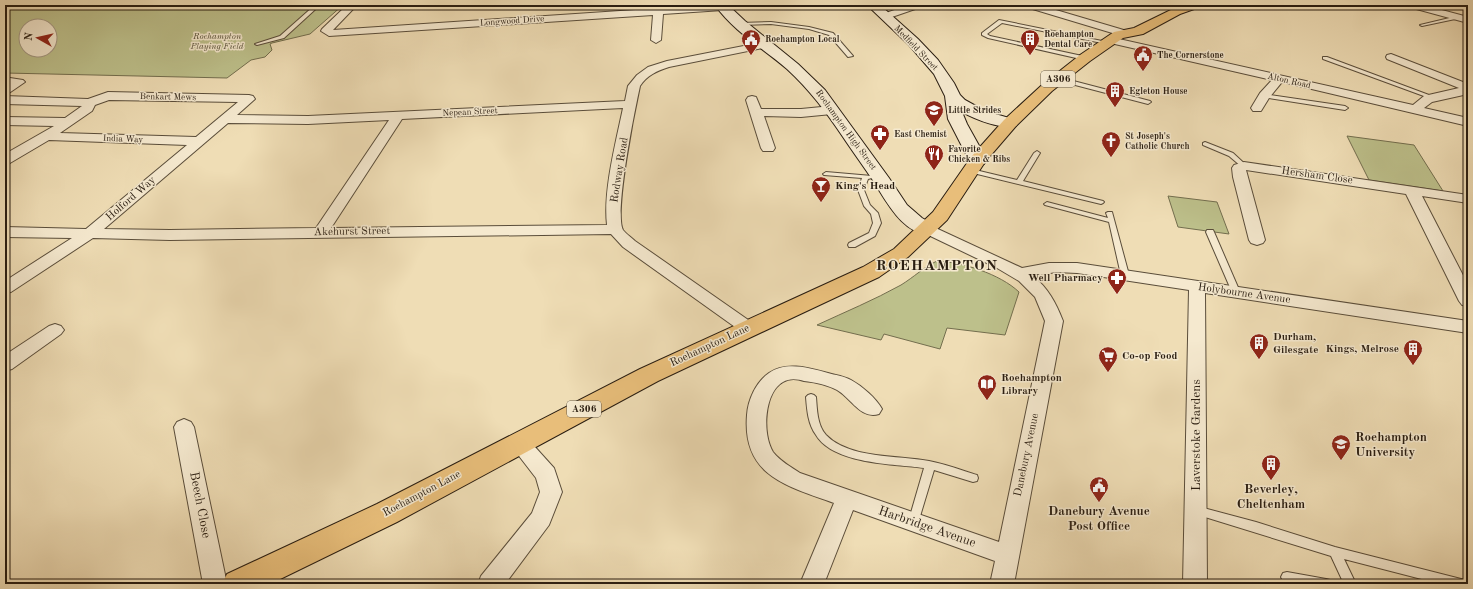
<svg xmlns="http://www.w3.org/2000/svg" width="1473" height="589" font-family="'Old Standard TT',serif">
	<rect width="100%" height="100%" fill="#efddb5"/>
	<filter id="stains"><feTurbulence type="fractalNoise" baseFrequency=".005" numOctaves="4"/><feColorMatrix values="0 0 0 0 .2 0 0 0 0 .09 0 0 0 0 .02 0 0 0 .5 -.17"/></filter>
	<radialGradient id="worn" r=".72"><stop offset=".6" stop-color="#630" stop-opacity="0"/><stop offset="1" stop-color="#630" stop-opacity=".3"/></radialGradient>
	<path fill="#bdc08b" stroke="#736e4e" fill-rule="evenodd" d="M 5,5 L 343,5 L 310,34 L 272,43 L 270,44 L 272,50 L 265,57 L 251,60 L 227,78 L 5,73 ZM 26,26 L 50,26 L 50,50 L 26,50 Z
		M 1347,136 L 1414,145 L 1443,191 L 1369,180 Z
		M 1168,196 L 1217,202 L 1229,234 L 1178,227 Z
		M 937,261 C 962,262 1000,274 1019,292 L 1005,335 L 947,328 L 940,349 L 884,334 L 881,340 L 817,325 C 845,312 874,300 901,285 C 914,277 924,267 937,261 Z"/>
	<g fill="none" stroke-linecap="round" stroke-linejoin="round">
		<g stroke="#5a4d3a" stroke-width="2">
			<path id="lane" d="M 315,5 L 320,5 L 284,38 L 257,45 L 255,44 L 280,36 Z
				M 1237,5 L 1247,5 L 1239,7 L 1237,6 Z
				M 1458,16 L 1460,17 L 1460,18 L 1422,26 L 1420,25 Z
				M 999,20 L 1107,42 L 1109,43 L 1107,44 L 1002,23 L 987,34 L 990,36 L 1087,57 L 1087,59 L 1085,60 L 988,38 L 982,35 L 982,33 Z
				M 771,22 L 809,27 L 833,33 L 853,56 L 848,57 L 829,35 L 809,29 L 771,24 L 740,25 L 738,24 L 740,23 Z
				M 1323,57 L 1327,57 L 1437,98 L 1432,99 L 1323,59 Z
				M 1058,77 L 1150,101 L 1151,102 L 1148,104 L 1056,80 L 1056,78 Z
				M 1264,94 L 1345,106 L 1348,108 L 1345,110 L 1262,97 L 1261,96 Z
				M 1205,142 L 1233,153 L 1247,166 L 1244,168 L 1242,167 L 1229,156 L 1203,145 L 1203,143 Z
				M 1037,151 L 1040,153 L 1023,181 L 1103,201 L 1104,202 L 1103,203 L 1101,204 L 969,172 L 968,171 L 971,169 L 1017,180 L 1034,153 Z
				M 826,172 L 872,176 L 872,178 L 868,179 L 864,190 L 870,205 L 878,213 L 881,223 L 875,236 L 855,247 L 849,247 L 848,245 L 849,243 L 869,233 L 873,223 L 871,214 L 864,206 L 858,190 L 862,178 L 824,175 L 823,174 Z
				M 1047,202 L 1108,218 L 1106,213 L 1108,212 L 1112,212 L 1129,275 L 1128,277 L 1122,277 L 1121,275 L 1109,222 L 1045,205 L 1044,204 Z
				M 1207,230 L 1213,230 L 1214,232 L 1240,292 L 1239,294 L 1236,294 L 1232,292 L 1206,232 Z
				M 811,394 L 814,395 L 816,397 C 817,409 817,425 826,435 C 849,459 898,455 929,461 C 945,464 961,470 977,475 L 978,478 L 977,481 L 973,482 L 934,470 L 918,523 L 917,526 L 913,528 L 909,526 L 908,523 L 924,468 C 894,464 833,464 816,435 C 808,424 807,410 806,397 L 808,395 Z
				M 1196,506 L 1256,522 L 1335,547 L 1461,579 L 1465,580 L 1467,584 L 1441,584 L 1344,559 L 1356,584 L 1344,584 L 1331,556 L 1192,513 L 1191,510 L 1192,507 Z
				M 1287,572 L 1326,579 L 1330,580 L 1332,584 C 1316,584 1298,586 1283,581 L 1281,577 L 1283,573 Z"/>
		</g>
		<g stroke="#5a4d3a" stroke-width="2">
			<path id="street" d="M 347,5 L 357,5 L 333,30 L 710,5 L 726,5 L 728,7 L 723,10 L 663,14 L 661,40 L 656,43 L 651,40 L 653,15 L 329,36 L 321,31 L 322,29 Z
				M 909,5 L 923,5 L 921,7 L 889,18 L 883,18 L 881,16 L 883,14 Z
				M 1024,5 L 1039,5 L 1127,31 L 1128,33 L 1127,35 L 1119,35 L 1026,7 Z
				M 1407,5 L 1423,5 L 1468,17 L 1468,23 L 1409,7 Z
				M 1110,37 L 1413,105 L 1424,96 L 1459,88 L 1387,59 L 1386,57 L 1387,55 L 1391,54 L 1468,84 L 1468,94 L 1432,102 L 1424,108 L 1468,118 L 1468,126 L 1282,82 L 1269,98 L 1261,111 L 1253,111 L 1251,108 L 1260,93 L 1272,80 L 1106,42 L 1105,40 Z
				M 764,42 L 769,45 L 768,47 L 669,67 C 657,71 647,75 640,86 C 635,109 614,213 623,230 C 626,234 631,237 635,241 L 754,324 L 757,328 L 754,332 L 748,334 L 742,332 L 623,247 L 611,234 L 170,240 L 93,238 L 11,292 L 5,293 L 5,281 L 72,238 L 5,237 L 5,227 L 86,229 L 187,145 L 49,140 L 10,163 L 5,164 L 5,154 L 54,126 L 5,125 L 5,117 L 65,118 L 82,106 L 5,104 L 5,96 L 88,99 L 108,92 L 249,95 L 253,96 L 255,99 L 237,115 L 308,116 L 625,101 L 628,86 L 637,75 L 648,67 L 667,61 ZM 109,100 L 238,102 L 196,137 L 60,133 L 92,111 L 95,105 ZM 623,108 C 616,142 603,191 607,225 L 331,228 L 402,119 ZM 389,120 L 316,228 L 170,230 L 104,229 L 228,123 L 308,124 Z
				M 10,78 L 23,80 L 25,82 L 9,93 L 5,95 L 5,86 L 8,84 L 6,83 L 5,80 Z
				M 752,96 L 756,97 L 761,109 L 801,109 L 832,106 L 836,107 L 838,110 L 836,113 L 832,114 L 801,117 L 764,116 L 775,148 L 773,151 L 763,151 L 761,148 L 746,100 L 748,97 Z
				M 1244,162 L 1468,195 L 1468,203 L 1422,196 L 1468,285 L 1468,306 L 1462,305 L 1459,301 L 1406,194 L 1246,170 L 1265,240 L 1263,243 L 1257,245 L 1251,243 L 1249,240 L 1233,177 L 1232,168 L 1234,165 Z
				M 927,224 L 1022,268 L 1049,263 L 1077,263 L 1468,321 L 1468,333 L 1205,293 L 1207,584 L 1183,584 L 1189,290 L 1077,273 L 1056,272 L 1033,276 C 1048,288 1056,303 1063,321 L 1014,584 L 990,584 L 995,561 L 853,510 L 824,584 L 800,584 L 834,503 C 787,486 742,476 747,415 C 748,400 756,382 769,373 C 786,361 809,368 828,373 C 835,375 844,376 851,380 C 862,386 876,398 882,409 L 879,414 C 861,420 851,398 837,390 C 828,385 814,382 804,381 C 798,379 789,378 783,382 C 764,393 762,434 773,452 C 780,461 791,467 800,473 L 999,542 L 1045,321 L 1035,297 L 1019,281 L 997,268 L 922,232 L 919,229 L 922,226 Z
				M 55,324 L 61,326 L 64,330 L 61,334 L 12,369 L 5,371 L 5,355 L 49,326 Z
				M 184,419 L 191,422 L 194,427 L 227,584 L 203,584 L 174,427 L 177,422 Z
				M 519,435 L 526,437 L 554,468 L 562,492 L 549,525 L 505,584 L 478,584 L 481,576 L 532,513 L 540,492 L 536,478 L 509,443 L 512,437 Z"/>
		</g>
		<g stroke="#291d11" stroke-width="2">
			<path id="secondary" d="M 715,5 L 728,5 L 745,21 L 798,64 L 825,90 L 889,178 L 907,205 L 922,218 L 934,225 L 937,229 L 934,233 C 906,240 886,201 874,182 C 864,167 853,152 843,137 C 826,112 810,90 787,69 C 764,49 733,31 715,5 Z
				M 867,5 L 880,5 L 918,39 L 938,60 L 954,83 L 960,95 L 965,100 L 985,111 L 1016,120 L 1018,123 L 1016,126 C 1002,130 974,119 962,112 L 967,124 L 987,160 L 984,164 L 978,165 L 972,164 L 969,160 L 948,119 L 945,96 L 934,74 L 909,45 Z"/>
		</g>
		<g stroke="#291d11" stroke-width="2">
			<path id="highway" d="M 1181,5 L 1199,5 L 1197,8 L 1180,14 L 1143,34 L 1123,38 L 1090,61 L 1052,91 L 1016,126 L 985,162 L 947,220 L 908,257 L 879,277 L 658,381 L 397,522 L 270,584 L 222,584 L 227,574 L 377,504 L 640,369 L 863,267 L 894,249 L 933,212 L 972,156 L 1004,120 L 1042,85 L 1080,55 L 1114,32 L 1134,28 Z"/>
		</g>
		<use href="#lane" fill="#f5e9cf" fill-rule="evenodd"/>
		<use href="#street" fill="#f5e9cf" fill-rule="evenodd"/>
		<use href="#secondary" fill="#f5e9cf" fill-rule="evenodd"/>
		<use href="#highway" fill="#e8be7a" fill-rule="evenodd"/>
	</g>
	<defs>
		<g id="civic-pin" transform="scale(1)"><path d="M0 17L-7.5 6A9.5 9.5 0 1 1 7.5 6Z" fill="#8f2418" stroke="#f5e9cf"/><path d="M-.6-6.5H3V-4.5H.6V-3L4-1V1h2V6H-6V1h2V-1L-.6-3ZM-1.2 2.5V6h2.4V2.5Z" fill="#fff"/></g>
		<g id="building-pin" transform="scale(1)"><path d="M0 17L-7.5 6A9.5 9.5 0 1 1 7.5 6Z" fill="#8f2418" stroke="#f5e9cf"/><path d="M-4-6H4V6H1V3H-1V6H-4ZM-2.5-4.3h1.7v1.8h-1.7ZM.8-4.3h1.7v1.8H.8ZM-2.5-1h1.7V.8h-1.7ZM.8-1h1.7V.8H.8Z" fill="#fff"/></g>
		<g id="school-pin" transform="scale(1)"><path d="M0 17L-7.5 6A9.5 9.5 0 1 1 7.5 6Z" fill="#8f2418" stroke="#f5e9cf"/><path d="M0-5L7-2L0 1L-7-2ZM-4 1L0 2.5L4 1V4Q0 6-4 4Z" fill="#fff"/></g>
		<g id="pharmacy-pin" transform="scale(1)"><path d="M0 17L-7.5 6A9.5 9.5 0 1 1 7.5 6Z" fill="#8f2418" stroke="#f5e9cf"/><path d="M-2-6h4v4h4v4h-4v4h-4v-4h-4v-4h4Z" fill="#fff"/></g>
		<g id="church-pin" transform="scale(1)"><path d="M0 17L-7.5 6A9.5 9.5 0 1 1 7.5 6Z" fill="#8f2418" stroke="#f5e9cf"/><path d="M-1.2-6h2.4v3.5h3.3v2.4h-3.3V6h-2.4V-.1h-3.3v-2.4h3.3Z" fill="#fff"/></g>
		<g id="restaurant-pin" transform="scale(1)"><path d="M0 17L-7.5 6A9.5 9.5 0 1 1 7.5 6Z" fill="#8f2418" stroke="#f5e9cf"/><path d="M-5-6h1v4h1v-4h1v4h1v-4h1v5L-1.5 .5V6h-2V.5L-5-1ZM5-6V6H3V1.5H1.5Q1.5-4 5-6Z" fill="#fff"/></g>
		<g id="bar-pin" transform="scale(1)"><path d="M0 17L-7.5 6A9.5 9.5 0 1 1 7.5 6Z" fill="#8f2418" stroke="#f5e9cf"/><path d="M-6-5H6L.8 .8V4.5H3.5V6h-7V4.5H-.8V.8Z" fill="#fff"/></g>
		<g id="supermarket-pin" transform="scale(1)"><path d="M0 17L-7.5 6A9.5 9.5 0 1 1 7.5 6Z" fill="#8f2418" stroke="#f5e9cf"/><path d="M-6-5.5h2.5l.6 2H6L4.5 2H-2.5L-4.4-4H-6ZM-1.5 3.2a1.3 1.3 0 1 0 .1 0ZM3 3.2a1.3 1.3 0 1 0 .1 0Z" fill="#fff"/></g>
		<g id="library-pin" transform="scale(1)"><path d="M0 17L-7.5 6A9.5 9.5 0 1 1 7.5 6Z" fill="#8f2418" stroke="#f5e9cf"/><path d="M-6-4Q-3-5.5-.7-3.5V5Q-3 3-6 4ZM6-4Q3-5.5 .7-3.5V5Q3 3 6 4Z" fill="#fff"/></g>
		<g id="university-pin" transform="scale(1)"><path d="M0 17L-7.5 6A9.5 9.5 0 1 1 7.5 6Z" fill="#8f2418" stroke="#f5e9cf"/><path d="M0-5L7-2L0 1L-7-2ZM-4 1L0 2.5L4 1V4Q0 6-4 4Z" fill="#fff"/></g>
	</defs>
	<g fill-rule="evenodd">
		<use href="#civic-pin" x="751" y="39"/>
		<use href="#building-pin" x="1030" y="39"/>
		<use href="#civic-pin" x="1143" y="55"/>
		<use href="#building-pin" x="1115" y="91"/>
		<use href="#school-pin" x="934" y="110"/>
		<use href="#pharmacy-pin" x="880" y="134"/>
		<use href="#church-pin" x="1111" y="141"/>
		<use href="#restaurant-pin" x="934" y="154"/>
		<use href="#bar-pin" x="821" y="186"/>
		<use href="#pharmacy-pin" x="1117" y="278"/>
		<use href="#building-pin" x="1259" y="343"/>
		<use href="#building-pin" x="1413" y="349"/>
		<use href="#supermarket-pin" x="1108" y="356"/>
		<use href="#library-pin" x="987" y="384"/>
		<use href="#university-pin" x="1341" y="444"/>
		<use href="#building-pin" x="1271" y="464"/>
		<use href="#civic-pin" x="1099" y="486"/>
	</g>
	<g text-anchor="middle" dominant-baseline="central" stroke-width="3" stroke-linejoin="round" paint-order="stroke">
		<g font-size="9" fill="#291d11" stroke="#f5e9cf">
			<text transform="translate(512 21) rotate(-4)">Longwood Drive</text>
			<text transform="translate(916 48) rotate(46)">Medfield Street</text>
			<text transform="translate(1289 81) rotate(13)">Alton Road</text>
			<text transform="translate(168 97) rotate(1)">Benkart Mews</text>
			<text transform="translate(470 112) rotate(-3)">Nepean Street</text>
			<text transform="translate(846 130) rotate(54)">Roehampton High Street</text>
			<text transform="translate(123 139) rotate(2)">India Way</text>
		</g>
		<g font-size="9" font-weight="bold" fill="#291d11" stroke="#f5e9cf" text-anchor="start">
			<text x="1044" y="34">Roehampton<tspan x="1044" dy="10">Dental Care</tspan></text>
			<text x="765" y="39">Roehampton Local</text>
			<text x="1157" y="55">The Cornerstone</text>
			<text x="1129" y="91">Egleton House</text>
			<text x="948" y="110">Little Strides</text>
			<text x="894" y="134">East Chemist</text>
			<text x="1125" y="136">St Joseph's<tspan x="1125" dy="10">Catholic Church</tspan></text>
			<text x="948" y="149">Favorite<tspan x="948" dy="10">Chicken &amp; Ribs</tspan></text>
		</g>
		<g font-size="9" font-style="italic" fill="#554e36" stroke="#f5e9cf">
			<text x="217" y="36">Roehampton<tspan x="217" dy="10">Playing Field</tspan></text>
		</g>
		<g fill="#f5e9cf" stroke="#665a4a" stroke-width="1">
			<rect x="1041" y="71" width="34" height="16" rx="3"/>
			<rect x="567" y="401" width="34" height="16" rx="3"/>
		</g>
		<g font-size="10" font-weight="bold" fill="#291d11">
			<text x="1058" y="79">A306</text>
			<text x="584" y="409">A306</text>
		</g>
		<g font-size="11" fill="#291d11" stroke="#f5e9cf">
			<text transform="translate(620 170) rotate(-81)">Rodway Road</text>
			<text transform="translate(1317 176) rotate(8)">Hersham Close</text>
			<text transform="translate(131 199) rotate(-41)">Holford Way</text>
			<text transform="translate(352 232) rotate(-1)">Akehurst Street</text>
			<text transform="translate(1244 294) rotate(8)">Holybourne Avenue</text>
			<text transform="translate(710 346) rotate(-25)">Roehampton Lane</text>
			<text transform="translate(1027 455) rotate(-78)">Danebury Avenue</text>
			<text transform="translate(422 494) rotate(-28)">Roehampton Lane</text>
		</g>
		<g font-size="11" font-weight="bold" fill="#291d11" stroke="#f5e9cf" text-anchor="start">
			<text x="835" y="186">King's Head</text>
			<text x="1103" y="278" text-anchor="end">Well Pharmacy</text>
			<text x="1273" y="337">Durham,<tspan x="1273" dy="13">Gilesgate</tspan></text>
			<text x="1399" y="349" text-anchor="end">Kings, Melrose</text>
			<text x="1122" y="356">Co-op Food</text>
			<text x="1001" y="378">Roehampton<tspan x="1001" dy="13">Library</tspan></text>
		</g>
		<g font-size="13" fill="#291d11" stroke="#f5e9cf">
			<text transform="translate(1196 435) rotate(-90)">Laverstoke Gardens</text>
			<text transform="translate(200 505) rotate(79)">Beech Close</text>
			<text transform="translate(927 527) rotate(19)">Harbridge Avenue</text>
		</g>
		<g font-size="13" font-weight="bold" fill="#291d11" stroke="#f5e9cf">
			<text x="1355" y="437" text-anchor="start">Roehampton<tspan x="1355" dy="15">University</tspan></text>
			<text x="1271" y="489">Beverley,<tspan x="1271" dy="15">Cheltenham</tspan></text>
			<text x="1099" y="511">Danebury Avenue<tspan x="1099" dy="15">Post Office</tspan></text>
		</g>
		<g font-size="15" font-weight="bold" letter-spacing="1" fill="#291d11" stroke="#f5e9cf">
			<text x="937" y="266">ROEHAMPTON</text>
		</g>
	</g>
	<rect width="1473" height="589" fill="none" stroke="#efddb5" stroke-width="20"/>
	<rect x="6" y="6" width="1461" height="577" fill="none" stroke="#291d11" stroke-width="2"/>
	<rect x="10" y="10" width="1453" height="569" fill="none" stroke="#291d11"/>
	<g transform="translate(38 38) rotate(278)"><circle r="19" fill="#f5e9cf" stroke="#a39783"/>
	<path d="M0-3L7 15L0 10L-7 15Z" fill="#8f2418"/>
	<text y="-6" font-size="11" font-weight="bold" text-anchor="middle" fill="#291d11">N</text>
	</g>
	<rect width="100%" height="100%" filter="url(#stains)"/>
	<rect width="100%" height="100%" fill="url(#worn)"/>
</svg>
